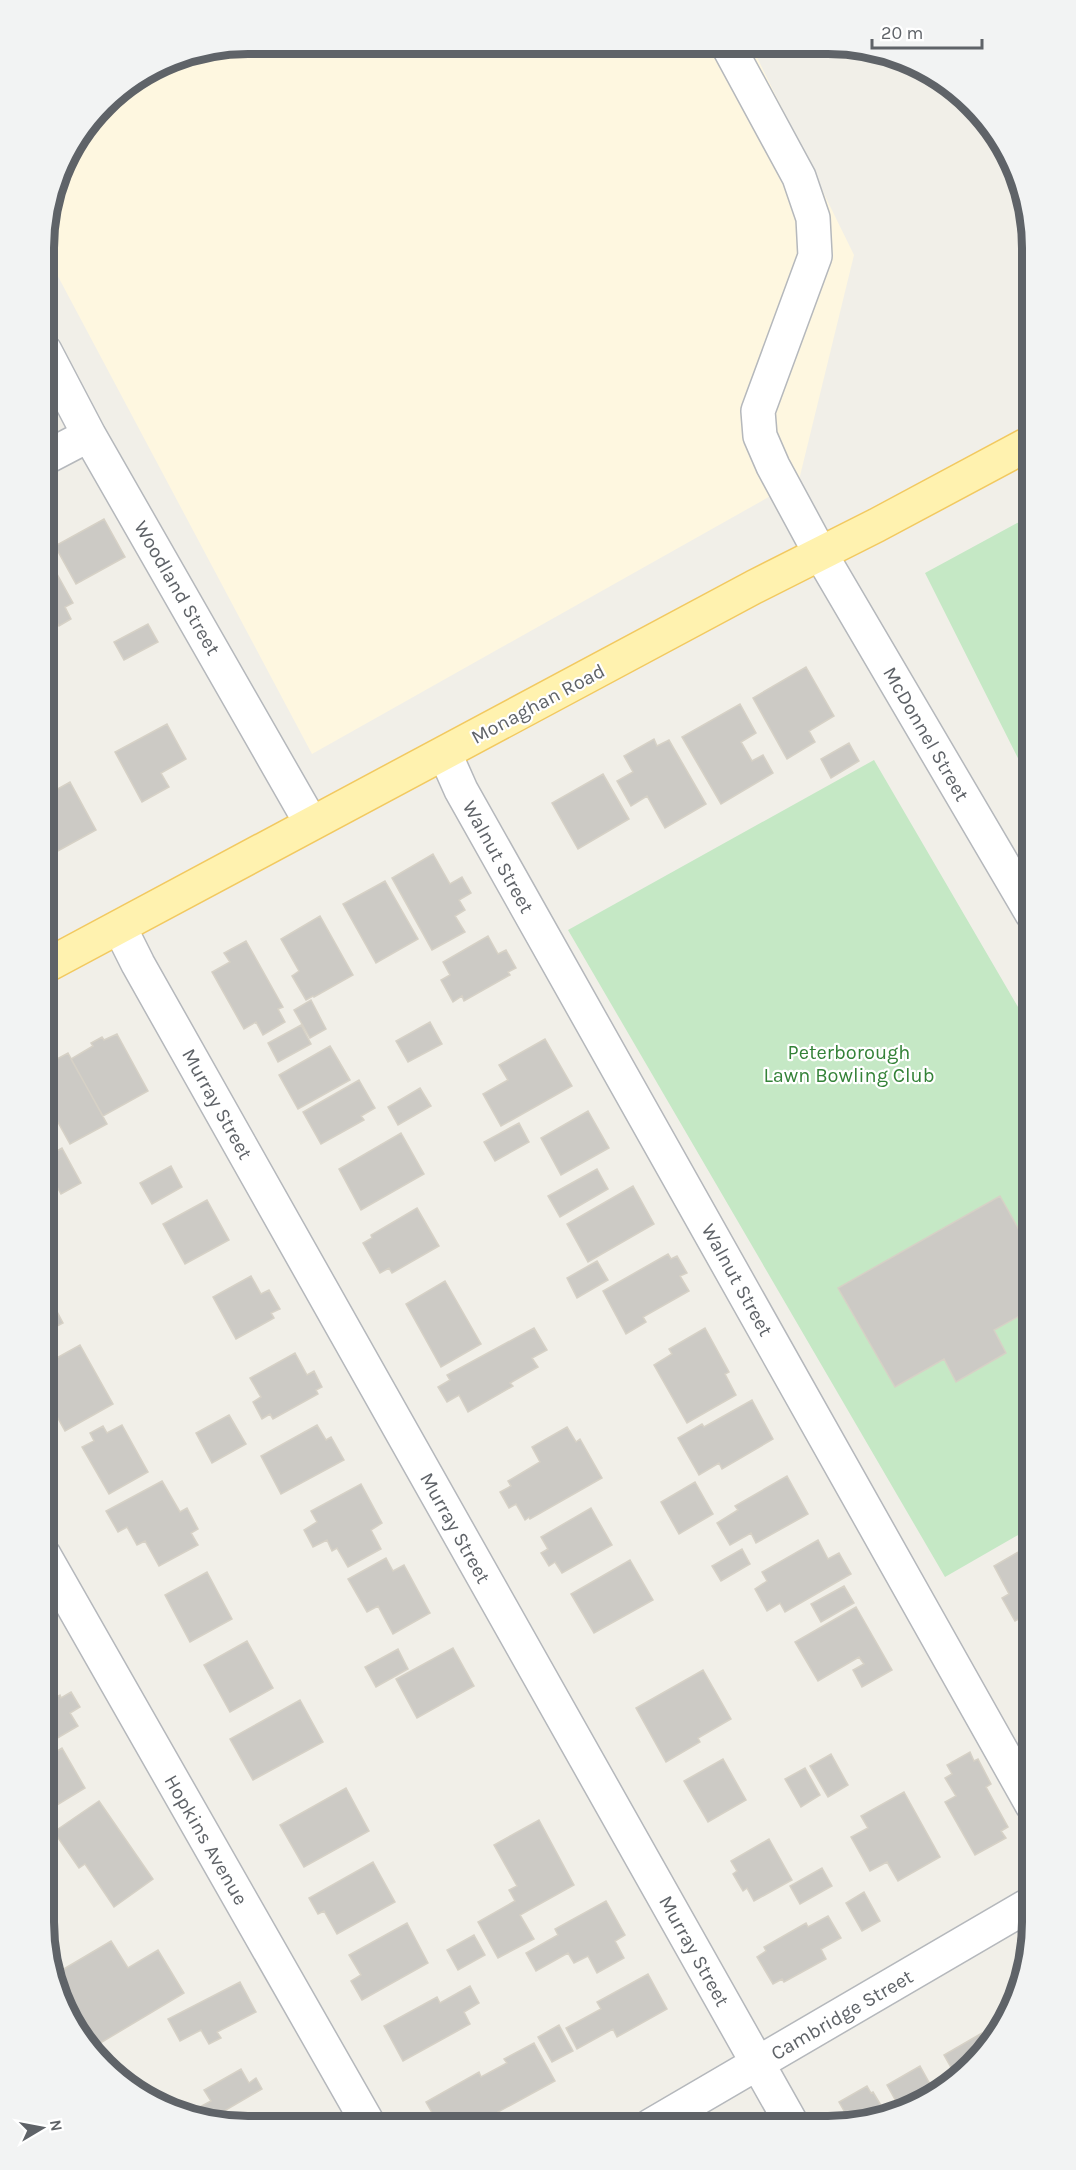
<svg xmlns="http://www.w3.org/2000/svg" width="1076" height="2170" font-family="Karla,sans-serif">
	<rect width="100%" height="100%" fill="#f1efe8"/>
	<path fill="#fef7e0" d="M 248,44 L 752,47 L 854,255 L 799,480 L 312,754 L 45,252 L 45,221 L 65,157 L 113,94 L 170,59 Z"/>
	<path fill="#c5e8c5" d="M 1032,515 L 1032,786 L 925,573 Z
		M 874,760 L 1032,1031 L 1032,1527 L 945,1577 L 568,930 Z"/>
	<path fill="#cccac5" stroke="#d6d1c6" stroke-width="1.5" d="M 104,519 L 125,557 L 76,584 L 55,546 Z
		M 46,554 L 73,603 L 65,607 L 71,619 L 59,626 L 53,615 L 45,619 Z
		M 148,624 L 158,642 L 124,660 L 114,642 Z
		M 806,667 L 834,716 L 809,731 L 815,742 L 787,759 L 753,698 Z
		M 740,704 L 756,733 L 741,742 L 752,761 L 763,755 L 773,773 L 721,804 L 682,737 Z
		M 167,724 L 186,759 L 161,773 L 169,787 L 142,802 L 115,752 Z
		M 654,739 L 657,746 L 669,740 L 706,804 L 665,828 L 647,796 L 631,806 L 617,781 L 633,772 L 624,756 Z
		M 849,743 L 859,761 L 831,778 L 821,759 Z
		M 45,771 L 56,790 L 70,782 L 96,830 L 56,852 L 54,849 L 45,854 Z
		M 603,774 L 629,819 L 578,849 L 552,803 Z
		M 433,854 L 450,884 L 462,877 L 471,893 L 459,900 L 465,910 L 455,916 L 465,932 L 432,950 L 392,878 Z
		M 385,881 L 418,939 L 376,963 L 343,904 Z
		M 320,916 L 353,975 L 314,997 L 313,996 L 306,1000 L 292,976 L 299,971 L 281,939 Z
		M 488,936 L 498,954 L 506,950 L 516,968 L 508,972 L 510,975 L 464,1001 L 462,996 L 453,1002 L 441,980 L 450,975 L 443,962 Z
		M 246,941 L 283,1007 L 278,1009 L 285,1022 L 263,1035 L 256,1022 L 244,1029 L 212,972 L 230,962 L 224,953 Z
		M 311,1000 L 326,1029 L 310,1038 L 294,1010 Z
		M 430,1022 L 442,1044 L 408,1062 L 396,1041 Z
		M 301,1025 L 311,1044 L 278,1062 L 268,1043 Z
		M 117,1034 L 148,1091 L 103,1116 L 71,1059 L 93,1046 L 91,1043 L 102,1037 L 104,1040 Z
		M 545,1039 L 572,1086 L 501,1126 L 483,1094 L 508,1080 L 499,1065 Z
		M 330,1046 L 350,1080 L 298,1109 L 279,1075 Z
		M 68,1053 L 107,1124 L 70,1144 L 44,1097 L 44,1066 Z
		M 359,1080 L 375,1108 L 361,1116 L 364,1120 L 321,1144 L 303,1112 Z
		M 420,1088 L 431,1106 L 398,1125 L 388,1107 Z
		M 588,1111 L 609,1148 L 561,1175 L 541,1138 Z
		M 519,1123 L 529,1142 L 495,1161 L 484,1142 Z
		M 401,1133 L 424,1174 L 361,1210 L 339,1169 Z
		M 62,1148 L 81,1183 L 61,1194 L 44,1163 L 44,1158 Z
		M 171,1166 L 182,1187 L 152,1204 L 140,1183 Z
		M 597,1169 L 608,1189 L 560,1217 L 548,1196 Z
		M 633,1186 L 654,1224 L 588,1262 L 567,1224 Z
		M 1000,1196 L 1032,1253 L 1032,1309 L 994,1330 L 1006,1353 L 956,1382 L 944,1359 L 895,1387 L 838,1288 Z
		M 207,1200 L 229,1240 L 185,1264 L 163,1224 Z
		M 417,1208 L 439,1246 L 392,1273 L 389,1268 L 380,1273 L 363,1243 L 372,1238 L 371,1235 Z
		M 668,1254 L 671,1259 L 677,1256 L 687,1273 L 680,1276 L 689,1291 L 643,1317 L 646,1322 L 626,1334 L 603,1291 Z
		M 597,1261 L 608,1280 L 577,1298 L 567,1278 Z
		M 251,1276 L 261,1294 L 269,1290 L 280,1309 L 271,1313 L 274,1318 L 236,1339 L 213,1297 Z
		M 445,1281 L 481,1344 L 441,1367 L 406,1304 Z
		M 44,1287 L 63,1323 L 44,1333 Z
		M 534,1328 L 547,1350 L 532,1358 L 538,1367 L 510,1383 L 513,1386 L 468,1412 L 459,1395 L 447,1402 L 438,1387 L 450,1380 L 447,1375 Z
		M 705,1328 L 729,1372 L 725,1374 L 736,1395 L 687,1423 L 654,1365 L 672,1354 L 669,1349 Z
		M 80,1345 L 113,1404 L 65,1431 L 44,1393 L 44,1365 Z
		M 295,1353 L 307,1375 L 314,1371 L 322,1387 L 316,1390 L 318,1394 L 273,1419 L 270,1414 L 262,1419 L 253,1402 L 261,1397 L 250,1378 Z
		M 752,1400 L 773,1439 L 722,1469 L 719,1463 L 699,1475 L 678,1438 L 702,1424 L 704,1427 Z
		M 229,1415 L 246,1444 L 212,1463 L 196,1433 Z
		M 122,1425 L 148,1472 L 109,1494 L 82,1447 L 94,1441 L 90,1433 L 103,1426 L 107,1433 Z
		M 317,1425 L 326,1440 L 331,1437 L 344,1460 L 281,1494 L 261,1456 Z
		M 567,1427 L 576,1442 L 580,1439 L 602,1478 L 530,1519 L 529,1517 L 525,1520 L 516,1504 L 509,1508 L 500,1492 L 511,1486 L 508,1481 L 540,1462 L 532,1447 Z
		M 787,1476 L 808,1514 L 756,1543 L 751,1533 L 730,1545 L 717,1523 L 738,1510 L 735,1506 Z
		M 162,1481 L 180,1512 L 187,1508 L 198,1529 L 191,1533 L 198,1545 L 159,1566 L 145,1541 L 137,1545 L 127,1527 L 118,1532 L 106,1511 Z
		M 695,1482 L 713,1514 L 679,1534 L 661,1502 Z
		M 361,1484 L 382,1523 L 371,1530 L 381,1549 L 348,1567 L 337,1548 L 332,1551 L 327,1540 L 313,1547 L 304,1530 L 317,1522 L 311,1511 Z
		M 591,1508 L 612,1545 L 562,1573 L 555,1562 L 549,1566 L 541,1553 L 548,1549 L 541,1537 Z
		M 818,1540 L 828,1559 L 839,1553 L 851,1574 L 785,1612 L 780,1603 L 767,1611 L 755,1589 L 767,1581 L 762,1572 Z
		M 1032,1544 L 1032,1612 L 1015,1621 L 1002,1598 L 1009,1594 L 994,1566 Z
		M 742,1549 L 750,1564 L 721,1581 L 712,1566 Z
		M 386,1558 L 393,1571 L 404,1565 L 430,1613 L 393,1634 L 378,1606 L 367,1612 L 348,1579 Z
		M 630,1560 L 653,1600 L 594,1633 L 571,1594 Z
		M 207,1572 L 232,1619 L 190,1642 L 165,1595 Z
		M 844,1586 L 854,1603 L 821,1622 L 811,1604 Z
		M 856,1607 L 892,1670 L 862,1687 L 853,1670 L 864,1664 L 859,1657 L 818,1681 L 795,1642 Z
		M 247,1641 L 273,1688 L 230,1712 L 204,1665 Z
		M 453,1648 L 474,1686 L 417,1718 L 396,1679 Z
		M 398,1649 L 408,1669 L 376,1687 L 365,1667 Z
		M 703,1670 L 731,1719 L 698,1738 L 700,1742 L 666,1762 L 636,1708 Z
		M 71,1692 L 80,1707 L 70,1713 L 78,1726 L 44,1746 L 44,1704 L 60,1695 L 61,1698 Z
		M 300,1700 L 323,1742 L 253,1780 L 230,1739 Z
		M 62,1748 L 85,1788 L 44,1813 L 44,1759 Z
		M 970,1752 L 974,1761 L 978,1759 L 991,1784 L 986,1787 L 1008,1827 L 1001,1831 L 1006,1838 L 975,1855 L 945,1802 L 956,1796 L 945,1778 L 952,1774 L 947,1765 Z
		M 831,1754 L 848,1785 L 828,1797 L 810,1766 Z
		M 723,1759 L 746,1800 L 708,1822 L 684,1781 Z
		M 805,1768 L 820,1795 L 801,1807 L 785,1779 Z
		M 346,1788 L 369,1831 L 304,1867 L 280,1825 Z
		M 904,1792 L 940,1857 L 898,1881 L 887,1862 L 870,1871 L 851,1837 L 868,1828 L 861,1816 Z
		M 99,1801 L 153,1879 L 114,1907 L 85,1864 L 79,1868 L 54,1832 Z
		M 539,1820 L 574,1885 L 520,1915 L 534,1939 L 498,1958 L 478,1922 L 515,1901 L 509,1890 L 517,1886 L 494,1845 Z
		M 769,1839 L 792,1880 L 754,1901 L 747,1888 L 743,1891 L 733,1874 L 737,1871 L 731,1861 Z
		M 373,1862 L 395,1902 L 337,1934 L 324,1911 L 318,1914 L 309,1898 Z
		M 822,1868 L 832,1886 L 800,1904 L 790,1886 Z
		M 864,1892 L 880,1921 L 862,1931 L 846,1903 Z
		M 606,1901 L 625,1935 L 615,1941 L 624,1958 L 597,1973 L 588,1956 L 574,1963 L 568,1953 L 536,1971 L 526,1953 L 558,1935 L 555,1929 Z
		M 828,1916 L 841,1938 L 821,1949 L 826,1959 L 784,1982 L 782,1979 L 773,1984 L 757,1957 L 766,1951 L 764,1947 L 806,1923 L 808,1927 Z
		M 407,1923 L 428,1963 L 362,2000 L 351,1981 L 361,1975 L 349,1955 Z
		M 474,1935 L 485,1955 L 458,1970 L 447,1950 Z
		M 111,1941 L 128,1968 L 158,1950 L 184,1993 L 97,2045 L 80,2017 L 76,2020 L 54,1988 L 52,1976 Z
		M 648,1974 L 667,2009 L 617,2037 L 613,2029 L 577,2049 L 566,2028 L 601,2009 L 597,2002 Z
		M 240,1982 L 256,2012 L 217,2032 L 221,2038 L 209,2044 L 201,2030 L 180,2041 L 168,2019 Z
		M 470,1986 L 479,2003 L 464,2012 L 470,2024 L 403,2061 L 384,2026 L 437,1997 L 440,2003 Z
		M 1007,2017 L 999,2031 L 995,2024 Z
		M 559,2025 L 573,2051 L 552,2062 L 538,2037 Z
		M 982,2033 L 990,2047 L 957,2078 L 944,2055 Z
		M 534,2043 L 555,2081 L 476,2124 L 473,2120 L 463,2125 L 439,2125 L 426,2102 L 479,2072 L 481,2077 L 507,2063 L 504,2059 Z
		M 920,2066 L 936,2095 L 902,2112 L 887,2085 Z
		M 241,2069 L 249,2083 L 256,2078 L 262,2089 L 224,2111 L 229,2119 L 219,2124 L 202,2120 L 196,2109 L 211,2101 L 204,2090 Z
		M 867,2086 L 871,2093 L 873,2092 L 888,2117 L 851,2123 L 839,2102 Z"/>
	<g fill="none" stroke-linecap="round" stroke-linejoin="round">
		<g stroke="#b5b8bc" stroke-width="36">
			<path id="minor" d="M 728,46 L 799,177 L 813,218 L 815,256 L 758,411 L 760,436 L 773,466 L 820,553 L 1032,914
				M 45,351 L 89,435 L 311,823
				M 45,458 L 89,435
				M 445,754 L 461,790 L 1032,1805
				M 120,928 L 138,964 L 793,2126
				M 44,1555 L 369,2125
				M 650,2126 L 1032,1903"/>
		</g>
		<g stroke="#f2c960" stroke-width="36">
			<path id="major" d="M 44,967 L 754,587 L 877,525 L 1032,442"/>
		</g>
		<use href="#minor" stroke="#fff" stroke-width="33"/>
		<use href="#major" stroke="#fff2af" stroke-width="33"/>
	</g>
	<g text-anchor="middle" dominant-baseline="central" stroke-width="4.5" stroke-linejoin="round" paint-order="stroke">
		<g font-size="20" fill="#5f6368" stroke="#fff">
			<text transform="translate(177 588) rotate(60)">Woodland Street</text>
			<text transform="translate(538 704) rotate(-28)">Monaghan Road</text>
			<text transform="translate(926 734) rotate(60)">McDonnel Street</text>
			<text transform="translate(498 857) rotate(61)">Walnut Street</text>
			<text transform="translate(217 1104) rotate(61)">Murray Street</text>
			<text transform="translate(737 1280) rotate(61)">Walnut Street</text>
			<text transform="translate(455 1528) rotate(61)">Murray Street</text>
			<text transform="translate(206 1840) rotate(60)">Hopkins Avenue</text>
			<text transform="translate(694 1951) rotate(61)">Murray Street</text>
			<text transform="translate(842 2015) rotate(-30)">Cambridge Street</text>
		</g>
		<g font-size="20" fill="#348238" stroke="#fff">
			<text x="849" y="1052">Peterborough<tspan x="849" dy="23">Lawn Bowling Club</tspan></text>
		</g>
	</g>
	<path d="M0 0H1076V2170H0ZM248 54H828A194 194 0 0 1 1022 248V1922A194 194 0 0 1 828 2116H248A194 194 0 0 1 54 1922V248A194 194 0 0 1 248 54Z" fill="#f2f3f3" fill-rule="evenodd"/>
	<path fill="none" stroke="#5f6368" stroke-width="8" d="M248 54H828A194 194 0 0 1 1022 248V1922A194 194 0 0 1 828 2116H248A194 194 0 0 1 54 1922V248A194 194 0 0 1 248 54Z"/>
	<g transform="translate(42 2128) rotate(80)" stroke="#ffffff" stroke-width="4.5" paint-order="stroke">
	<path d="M0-4.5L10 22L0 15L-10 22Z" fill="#5f6368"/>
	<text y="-9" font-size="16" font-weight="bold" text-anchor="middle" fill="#5f6368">N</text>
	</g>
	<path d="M872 39v9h110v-9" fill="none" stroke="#5f6368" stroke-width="3"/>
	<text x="881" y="39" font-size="18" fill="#5f6368" stroke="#ffffff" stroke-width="4.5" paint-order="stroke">20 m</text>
</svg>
